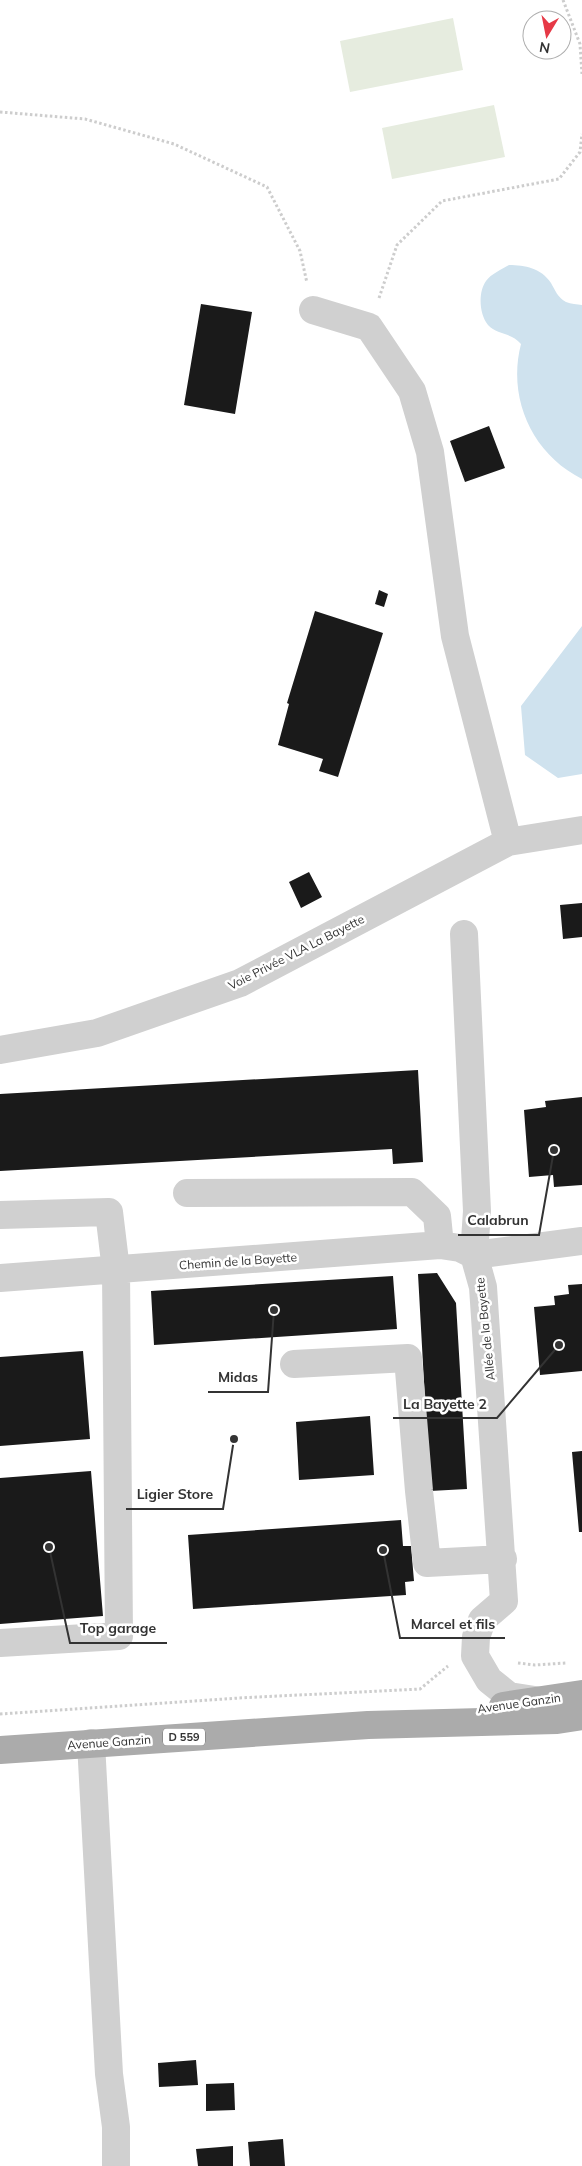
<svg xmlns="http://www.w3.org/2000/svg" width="582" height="2166" font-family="Mulish,sans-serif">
	<rect width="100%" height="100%" fill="#fff"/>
	<path fill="#e6ecdf" d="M 453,18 L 463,70 L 350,92 L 340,41 Z
		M 494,105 L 505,157 L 392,179 L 382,128 Z"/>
	<path fill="#cfe2ee" d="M 509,265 C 525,265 541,268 551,283 C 555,290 558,298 566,302 C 571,304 577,304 582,305 L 582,479 C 532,454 507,398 521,344 C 511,332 497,335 488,325 C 479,314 478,292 486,281 C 491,274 502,269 509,265 Z
		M 582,626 L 582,774 L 558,778 L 525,755 L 521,706 Z"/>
	<path fill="#1a1a1a" d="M 201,304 L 252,312 L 235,414 L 184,405 Z
		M 489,426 L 505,468 L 465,482 L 450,441 Z
		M 379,590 L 388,594 L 384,607 L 375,604 Z
		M 315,611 L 383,633 L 338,777 L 319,771 L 323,759 L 278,745 L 289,704 L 287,703 Z
		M 309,872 L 322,897 L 301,908 L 289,882 Z
		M 582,903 L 582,937 L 563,939 L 560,905 Z
		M 418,1070 L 423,1162 L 393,1164 L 392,1149 L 0,1171 L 0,1094 Z
		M 582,1097 L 582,1185 L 554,1187 L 553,1175 L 529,1177 L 524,1110 L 546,1107 L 545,1101 Z
		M 437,1273 L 456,1303 L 467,1489 L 430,1491 L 418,1274 Z
		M 393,1276 L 397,1329 L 154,1345 L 151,1291 Z
		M 582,1284 L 582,1371 L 540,1375 L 534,1307 L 555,1305 L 554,1296 L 569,1294 L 568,1285 Z
		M 83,1351 L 90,1439 L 0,1446 L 0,1357 Z
		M 370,1416 L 374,1475 L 299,1480 L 296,1422 Z
		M 582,1451 L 582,1532 L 579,1532 L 572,1452 Z
		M 91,1471 L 103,1616 L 0,1624 L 0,1478 Z
		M 401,1520 L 403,1546 L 411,1546 L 414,1581 L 405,1582 L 406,1595 L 193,1609 L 188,1535 Z
		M 196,2060 L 198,2085 L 159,2087 L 158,2063 Z
		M 234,2083 L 235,2110 L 206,2111 L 206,2084 Z
		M 283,2139 L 285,2166 L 250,2166 L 248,2142 Z
		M 233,2146 L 233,2166 L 198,2166 L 196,2149 Z"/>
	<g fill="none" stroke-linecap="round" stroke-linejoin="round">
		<path stroke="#cdcdcd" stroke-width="3" stroke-dasharray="2.5 2.5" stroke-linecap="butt" d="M 563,0 L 580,44 L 582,74
			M 0,112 L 85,119 L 174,144 L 267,187 L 300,251 L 307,283
			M 379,298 L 397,245 L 442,201 L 559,179 L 580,152 L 582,134
			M 518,1663 L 535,1665 L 566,1663
			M 0,1714 L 239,1698 L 420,1689 L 448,1666"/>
		<path stroke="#d0d0d0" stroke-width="28" d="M 313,310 L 369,327 L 412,391 L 430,452 L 455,636 L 508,842
			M 464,934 L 477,1211 L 474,1255 L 483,1287 L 504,1601 L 482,1620 L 476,1637 L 475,1656 L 489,1680 L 509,1696 L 541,1701
			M 0,1050 L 97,1033 L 240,983 L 508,842 L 582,830
			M 187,1193 L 412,1192 L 437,1216 L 440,1245
			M 0,1215 L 109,1212 L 116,1270 L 119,1636 L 0,1643
			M 0,1278 L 440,1245 L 460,1248 L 474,1255 L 582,1241
			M 294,1364 L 408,1358 L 419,1491 L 427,1563 L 503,1559
			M 91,1743 L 109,2074 L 116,2127 L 116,2166"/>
		<path stroke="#ababab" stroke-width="28" d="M 503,1706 L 582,1694
			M 0,1750 L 368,1725 L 557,1720 L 582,1716"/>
	</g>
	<g text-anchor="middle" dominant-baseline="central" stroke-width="5" stroke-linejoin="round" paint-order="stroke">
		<rect fill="#fff" stroke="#707070" stroke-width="1" x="163" y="1728.5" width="42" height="17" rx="4"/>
		<g font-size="11" font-weight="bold" fill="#333">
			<text x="184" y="1737">D 559</text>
		</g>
		<g font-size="12" fill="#333" stroke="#fff">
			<text transform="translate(296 952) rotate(-27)">Voie Privée VLA La Bayette</text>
			<text transform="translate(238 1261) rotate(-4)">Chemin de la Bayette</text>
			<text transform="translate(485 1329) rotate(-96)">Allée de la Bayette</text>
			<text transform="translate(519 1703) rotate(-8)">Avenue Ganzin</text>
			<text transform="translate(109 1742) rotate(-4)">Avenue Ganzin</text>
		</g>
	</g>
	<path fill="none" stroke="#333" stroke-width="2" d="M554 1150L539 1235H458M274 1310L268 1392H208M559 1345L497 1418H393M234 1439L223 1509H126M383 1550L400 1638H505M49 1547L70 1643H167"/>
	<g fill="#333" stroke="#fff" stroke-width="2">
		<circle cx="554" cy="1150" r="5"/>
		<circle cx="274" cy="1310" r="5"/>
		<circle cx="559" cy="1345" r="5"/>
		<circle cx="234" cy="1439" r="5"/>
		<circle cx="383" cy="1550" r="5"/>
		<circle cx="49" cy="1547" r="5"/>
	</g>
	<g font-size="14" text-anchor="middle" font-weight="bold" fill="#333" stroke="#fff" stroke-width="5" stroke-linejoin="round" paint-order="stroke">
		<text x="498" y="1225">Calabrun</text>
		<text x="238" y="1382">Midas</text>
		<text x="445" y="1409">La Bayette 2</text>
		<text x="175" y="1499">Ligier Store</text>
		<text x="453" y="1629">Marcel et fils</text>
		<text x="118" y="1633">Top garage</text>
	</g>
	<g transform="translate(547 35) rotate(190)"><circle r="24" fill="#ffffff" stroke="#adadad"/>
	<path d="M0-4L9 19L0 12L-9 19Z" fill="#e63946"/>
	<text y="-8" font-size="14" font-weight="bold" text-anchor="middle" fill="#333333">N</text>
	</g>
</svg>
